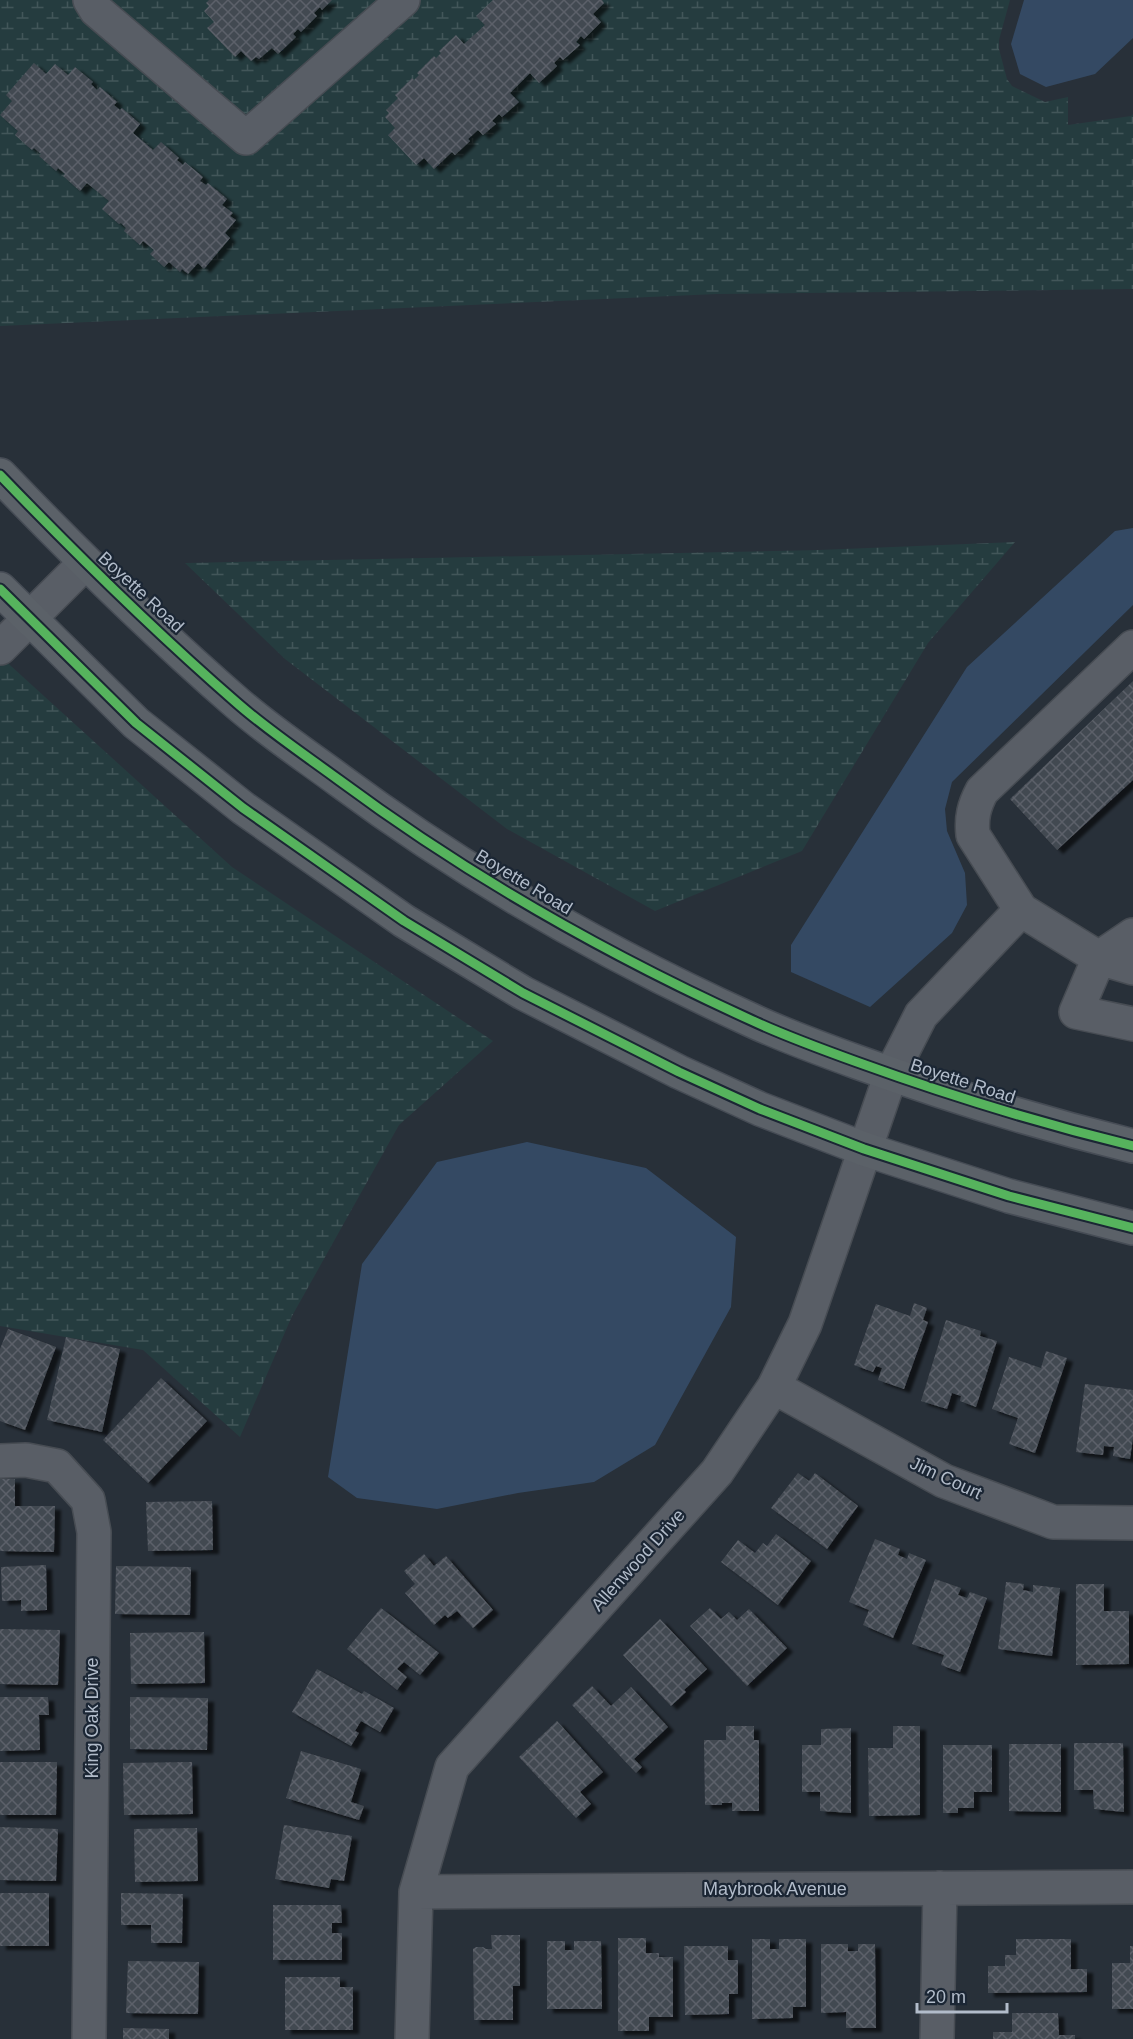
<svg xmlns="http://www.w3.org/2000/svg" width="1133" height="2039" font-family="Helvetica,sans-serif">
	<defs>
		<pattern id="wetland-marsh" width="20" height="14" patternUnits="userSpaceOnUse" patternTransform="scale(1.5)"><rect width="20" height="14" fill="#253c3f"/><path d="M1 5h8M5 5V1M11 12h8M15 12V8" fill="none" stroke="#425659"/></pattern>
		<pattern id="building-cross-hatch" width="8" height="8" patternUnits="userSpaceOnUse" patternTransform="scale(1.5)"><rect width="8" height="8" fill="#434951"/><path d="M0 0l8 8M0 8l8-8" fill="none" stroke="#5c6169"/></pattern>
		<filter id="shadow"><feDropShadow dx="6" dy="4" stdDeviation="1.5" flood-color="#0009"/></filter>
	</defs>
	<rect width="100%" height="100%" fill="#283039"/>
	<path fill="url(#wetland-marsh)" d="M 0,0 L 1010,0 L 999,40 L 999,49 L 1007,79 L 1012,86 L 1045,102 L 1068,97 L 1068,125 L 1131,116 L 1133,114 L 1133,289 L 717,294 L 0,326 Z
		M 1015,542 L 928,643 L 802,851 L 655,911 L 507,829 L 285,659 L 185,563 L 819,550 Z
		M 0,656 L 232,867 L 493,1041 L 399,1125 L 292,1316 L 240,1437 L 143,1350 L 0,1326 Z"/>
	<path fill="#344963" d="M 1024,0 L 1133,0 L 1133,38 L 1095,74 L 1046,87 L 1020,74 L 1011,44 Z
		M 1133,528 L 1133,605 L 952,782 L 945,809 L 947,831 L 965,873 L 967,905 L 952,933 L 870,1007 L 791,972 L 791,945 L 967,667 L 1115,531 Z
		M 527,1142 L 646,1168 L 736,1237 L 731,1307 L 655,1445 L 594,1482 L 518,1493 L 437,1509 L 357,1498 L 328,1477 L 362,1264 L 437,1162 Z"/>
	<path fill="url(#building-cross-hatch)" filter="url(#shadow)" d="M 209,0 L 332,0 L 322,10 L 320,7 L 314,13 L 317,16 L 301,32 L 298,29 L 293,34 L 296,37 L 278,54 L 272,48 L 259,59 L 256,57 L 251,61 L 241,51 L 235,57 L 207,28 L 214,22 L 204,11 L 209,6 L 206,3 Z
		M 493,0 L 602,0 L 604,3 L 593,14 L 601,22 L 584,39 L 581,36 L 576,42 L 580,45 L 563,60 L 560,57 L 554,63 L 557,66 L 539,83 L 530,73 L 510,93 L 519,102 L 502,117 L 499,114 L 492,121 L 496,124 L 483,135 L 478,130 L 468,139 L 470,141 L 455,155 L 452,152 L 434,169 L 424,158 L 416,165 L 388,135 L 395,128 L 385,117 L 389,113 L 386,110 L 398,98 L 395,95 L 412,78 L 414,80 L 419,75 L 417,73 L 434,56 L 436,58 L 441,53 L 439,51 L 456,35 L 464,44 L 485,25 L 476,16 Z
		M 34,63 L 46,74 L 55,64 L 68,75 L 75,67 L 93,82 L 91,84 L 97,90 L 100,87 L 117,102 L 114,105 L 120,110 L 122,108 L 140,124 L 133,133 L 153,150 L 161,142 L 179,158 L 177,160 L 183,165 L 185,162 L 203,177 L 200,181 L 206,185 L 208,183 L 227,199 L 222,205 L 233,213 L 230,216 L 236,220 L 225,233 L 230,238 L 204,269 L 198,263 L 188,274 L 182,269 L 180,272 L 169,262 L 164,267 L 150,254 L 154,250 L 143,241 L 140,245 L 124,231 L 126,228 L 121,223 L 119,224 L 102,209 L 109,201 L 87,183 L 80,191 L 63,176 L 65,174 L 58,168 L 56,171 L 39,156 L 41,154 L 34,148 L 32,150 L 15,135 L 18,131 L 0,115 L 12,101 L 6,95 Z
		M 1133,681 L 1133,780 L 1057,850 L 1010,799 Z
		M 914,1303 L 927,1308 L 923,1320 L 928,1322 L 904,1389 L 878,1380 L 882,1368 L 876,1366 L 873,1372 L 854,1365 L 876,1304 L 910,1316 Z
		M 946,1320 L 981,1331 L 980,1336 L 997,1341 L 976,1407 L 960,1401 L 961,1396 L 952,1393 L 947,1409 L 921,1401 Z
		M 8,1329 L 56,1347 L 25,1430 L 0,1421 L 0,1349 Z
		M 66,1337 L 120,1349 L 102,1432 L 47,1420 Z
		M 1046,1351 L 1067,1358 L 1035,1453 L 1009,1444 L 1018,1418 L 992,1409 L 1009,1357 L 1041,1368 Z
		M 161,1378 L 207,1421 L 148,1483 L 103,1440 Z
		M 1085,1384 L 1133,1390 L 1133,1438 L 1130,1459 L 1113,1456 L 1114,1447 L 1104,1446 L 1103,1455 L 1076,1452 Z
		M 798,1473 L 809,1481 L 815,1473 L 858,1506 L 827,1549 L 771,1508 Z
		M 0,1479 L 15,1479 L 15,1506 L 55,1506 L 54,1552 L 0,1551 Z
		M 212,1501 L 213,1550 L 148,1551 L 146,1502 Z
		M 776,1534 L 811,1561 L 778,1605 L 721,1562 L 738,1540 L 755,1553 L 763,1543 L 767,1546 Z
		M 875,1539 L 900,1549 L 898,1555 L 907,1559 L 909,1553 L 926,1560 L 893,1638 L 863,1625 L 869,1610 L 849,1602 Z
		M 424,1554 L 434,1566 L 446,1556 L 493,1610 L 473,1628 L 457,1611 L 448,1618 L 445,1615 L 434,1625 L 405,1593 L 415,1584 L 404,1571 Z
		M 46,1565 L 47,1610 L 21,1611 L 21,1600 L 2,1601 L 1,1567 Z
		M 116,1566 L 191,1567 L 190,1615 L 115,1614 Z
		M 935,1579 L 961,1588 L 958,1595 L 967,1598 L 970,1592 L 987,1598 L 960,1672 L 941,1665 L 944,1655 L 912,1644 Z
		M 1006,1582 L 1024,1584 L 1023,1590 L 1033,1592 L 1033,1585 L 1060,1588 L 1052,1656 L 998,1649 Z
		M 1076,1584 L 1104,1584 L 1104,1611 L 1129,1611 L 1129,1664 L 1076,1665 Z
		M 381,1608 L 439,1653 L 420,1675 L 404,1662 L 397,1669 L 407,1677 L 397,1690 L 347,1649 Z
		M 710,1608 L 721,1619 L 729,1612 L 737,1620 L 749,1609 L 787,1648 L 747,1686 L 690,1626 Z
		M 660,1619 L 707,1669 L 684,1690 L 686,1692 L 671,1706 L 623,1655 Z
		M 0,1629 L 60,1630 L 58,1685 L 0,1684 Z
		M 204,1632 L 205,1683 L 131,1684 L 130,1633 Z
		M 317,1669 L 362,1694 L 364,1691 L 394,1708 L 380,1732 L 361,1721 L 355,1731 L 359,1733 L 351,1746 L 292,1712 Z
		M 592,1686 L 611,1706 L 631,1687 L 668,1727 L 634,1759 L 642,1767 L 636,1773 L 572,1705 Z
		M 0,1697 L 48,1697 L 49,1715 L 39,1715 L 40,1750 L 0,1751 Z
		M 130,1697 L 208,1698 L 207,1750 L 130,1749 Z
		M 557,1721 L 603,1772 L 580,1792 L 591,1804 L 576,1818 L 519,1757 Z
		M 726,1726 L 754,1726 L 754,1740 L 759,1740 L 759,1811 L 732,1811 L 732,1803 L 722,1803 L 722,1805 L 705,1805 L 704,1740 L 726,1740 Z
		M 893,1726 L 920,1726 L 920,1815 L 869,1816 L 868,1748 L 893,1748 Z
		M 851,1728 L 851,1813 L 820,1811 L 820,1792 L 802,1792 L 802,1745 L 821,1745 L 821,1729 Z
		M 1074,1743 L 1123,1743 L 1124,1812 L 1094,1809 L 1093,1790 L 1074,1790 Z
		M 1009,1744 L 1061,1744 L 1061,1812 L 1009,1811 Z
		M 943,1745 L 992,1745 L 992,1792 L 974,1792 L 974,1808 L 958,1808 L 958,1813 L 943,1813 Z
		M 301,1751 L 361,1769 L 351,1802 L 364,1806 L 359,1820 L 286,1798 Z
		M 0,1762 L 57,1762 L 56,1815 L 0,1815 Z
		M 192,1762 L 193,1814 L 124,1815 L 123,1763 Z
		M 284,1825 L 352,1836 L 344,1881 L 331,1879 L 329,1888 L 275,1879 Z
		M 0,1827 L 58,1829 L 56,1881 L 0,1880 Z
		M 197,1828 L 198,1881 L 135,1882 L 134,1829 Z
		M 0,1893 L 49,1893 L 49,1946 L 0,1946 Z
		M 121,1893 L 183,1894 L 182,1943 L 151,1943 L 151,1925 L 121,1925 Z
		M 273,1905 L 341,1905 L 342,1923 L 332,1923 L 332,1933 L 342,1933 L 342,1960 L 273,1960 Z
		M 491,1935 L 520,1935 L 520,1986 L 513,1986 L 513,2020 L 474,2020 L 473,1949 L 476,1947 L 483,1947 L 486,1949 L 492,1949 Z
		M 618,1938 L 646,1938 L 646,1953 L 659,1953 L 659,1957 L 673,1957 L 673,2017 L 649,2017 L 649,2031 L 618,2031 Z
		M 752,1939 L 770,1939 L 770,1949 L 779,1949 L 779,1939 L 806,1939 L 806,2007 L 793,2007 L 793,2018 L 752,2019 Z
		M 1016,1939 L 1071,1939 L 1071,1969 L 1087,1969 L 1087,1992 L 988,1993 L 988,1966 L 1005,1966 L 1005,1955 L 1016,1955 Z
		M 547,1941 L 565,1941 L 565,1950 L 574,1950 L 574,1941 L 601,1941 L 602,2009 L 547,2009 Z
		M 821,1944 L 848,1944 L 848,1951 L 858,1951 L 858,1944 L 875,1944 L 876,2028 L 846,2028 L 846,2012 L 821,2013 Z
		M 684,1946 L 728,1946 L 728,1960 L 738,1960 L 738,1994 L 729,1994 L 729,2014 L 685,2015 Z
		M 1130,1946 L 1133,1946 L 1133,2009 L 1112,2009 L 1112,1963 L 1130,1963 Z
		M 128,1961 L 199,1962 L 198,2014 L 126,2013 Z
		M 285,1977 L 340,1977 L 340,1987 L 353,1987 L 353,2030 L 285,2030 Z
		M 1012,2013 L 1058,2013 L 1059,2035 L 1075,2035 L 1075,2039 L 993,2039 L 993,2032 L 1012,2032 Z
		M 123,2028 L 169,2029 L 169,2039 L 123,2039 Z"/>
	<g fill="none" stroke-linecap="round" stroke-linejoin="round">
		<g stroke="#474c53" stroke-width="36">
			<path id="minor" d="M 90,0 L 96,10 L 246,138 L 403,0
				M 1133,647 L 982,791 C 974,806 971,818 973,835 L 1021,910 L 1099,958 L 1133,935
				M 0,648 L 85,563
				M 1133,968 L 1099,958 L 1076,1012 L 1133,1024
				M 774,1387 L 944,1481 L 1053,1522 L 1133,1523
				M 0,1461 L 26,1460 L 57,1466 L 88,1500 L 94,1532 L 89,2039
				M 416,1892 L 1133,1887
				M 412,2039 L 416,1892 L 452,1767 L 717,1472 L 774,1387 L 805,1324 L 891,1074 L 921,1015 L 1021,910
				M 937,2039 L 940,1888"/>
		</g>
		<g stroke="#464c55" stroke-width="36">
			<path id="major" d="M 0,475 C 76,554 154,631 237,703 C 269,731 305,755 339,780 C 467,875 606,954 751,1020 C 785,1036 821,1049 857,1062 C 948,1095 1039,1123 1133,1146
				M 0,589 L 136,723 L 243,808 L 404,921 L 523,993 L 679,1072 L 760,1109 L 864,1149 L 1009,1196 L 1133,1228"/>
		</g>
		<use href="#minor" stroke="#595e66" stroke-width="33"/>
		<use href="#major" stroke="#5b6168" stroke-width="33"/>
		<g stroke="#1b2634" stroke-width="13">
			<path id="cycleway" d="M 0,475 C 76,554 154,631 237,703 C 269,731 305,755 339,780 C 467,875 606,954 751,1020 C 785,1036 821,1049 857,1062 C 948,1095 1039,1123 1133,1146
				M 0,589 L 136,723 L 243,808 L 404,921 L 523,993 L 679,1072 L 760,1109 L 864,1149 L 1009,1196 L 1133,1228"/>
		</g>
		<use href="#cycleway" stroke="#56b35d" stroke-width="9"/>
	</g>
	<g text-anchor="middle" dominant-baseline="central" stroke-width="4.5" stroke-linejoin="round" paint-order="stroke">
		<g font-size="18" fill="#b2bcca" stroke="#1b2634">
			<text transform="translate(141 592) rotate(43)">Boyette Road</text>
			<text transform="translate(524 882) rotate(31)">Boyette Road</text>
			<text transform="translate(963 1081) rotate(18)">Boyette Road</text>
			<text transform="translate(946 1478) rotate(25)">Jim Court</text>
			<text transform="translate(638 1560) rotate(-48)">Allenwood Drive</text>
			<text transform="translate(92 1718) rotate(-90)">King Oak Drive</text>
			<text x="775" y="1889">Maybrook Avenue</text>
		</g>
	</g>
	<path d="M917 2003v9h90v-9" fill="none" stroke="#b2bcca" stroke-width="3"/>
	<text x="926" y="2003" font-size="18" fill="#b2bcca" stroke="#1b2634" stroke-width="4.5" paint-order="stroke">20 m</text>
</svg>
